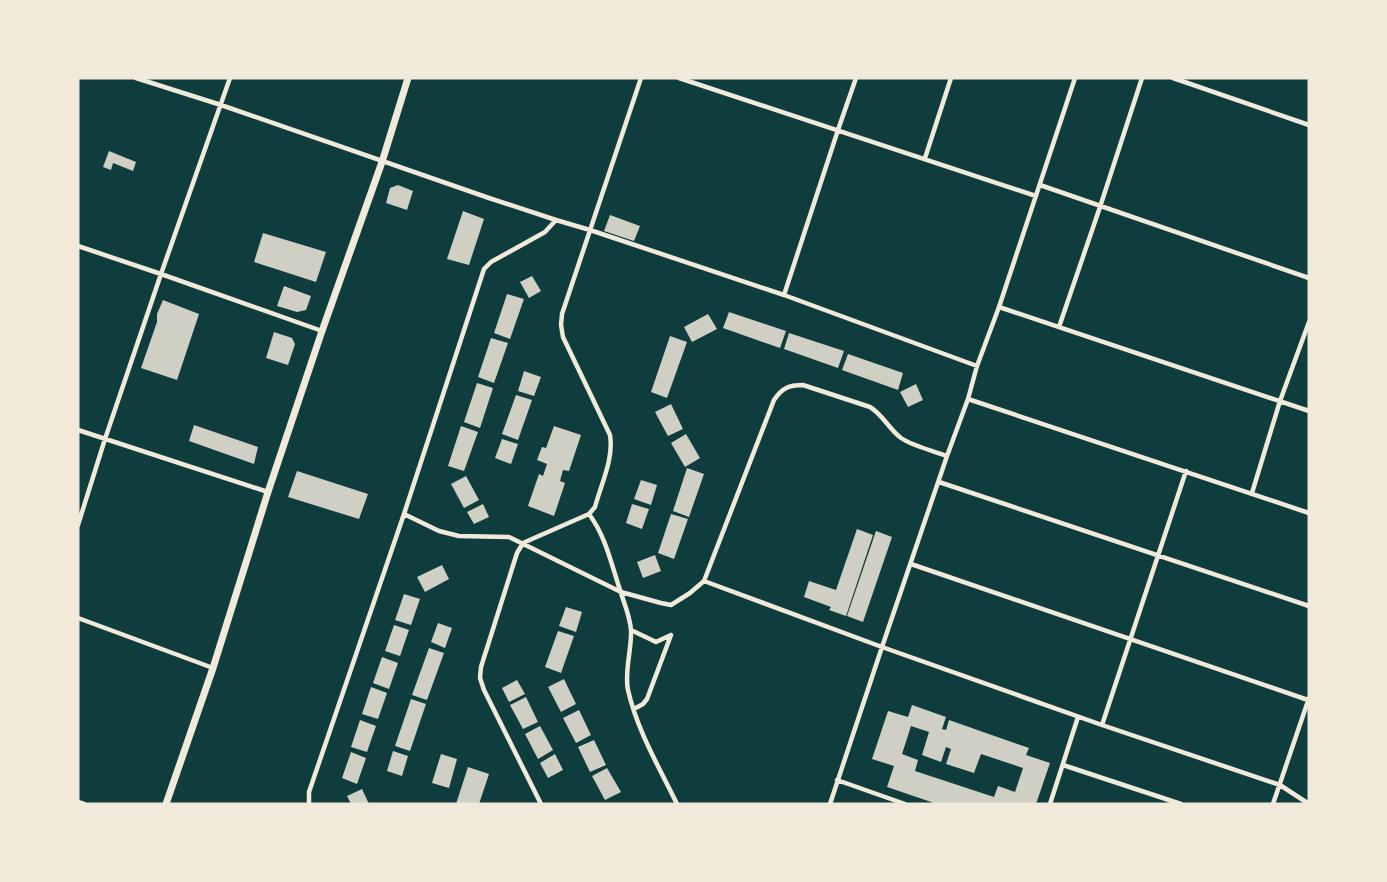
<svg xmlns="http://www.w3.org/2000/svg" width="1387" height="882" font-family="Cabin,sans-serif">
	<rect width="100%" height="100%" fill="#0f3d3e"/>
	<path fill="#cfcfc3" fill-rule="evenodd" d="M 109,151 L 136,162 L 133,171 L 113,163 L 111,170 L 103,167 Z
		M 398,185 L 413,191 L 407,210 L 386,203 L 390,188 Z
		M 463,211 L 484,219 L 469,265 L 447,259 Z
		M 610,215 L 640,226 L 634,241 L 604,231 Z
		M 263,233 L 326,252 L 316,282 L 254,262 Z
		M 532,276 L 541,291 L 529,298 L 520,282 Z
		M 284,286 L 311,296 L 306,310 L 297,312 L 277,306 Z
		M 507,294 L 524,299 L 510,339 L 494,333 Z
		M 163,300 L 199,314 L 177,380 L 141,368 L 157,322 L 157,314 Z
		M 729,312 L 786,331 L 780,348 L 723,328 Z
		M 708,314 L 717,329 L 692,342 L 684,327 Z
		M 274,332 L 292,338 L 295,344 L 288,365 L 266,358 Z
		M 789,333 L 844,351 L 838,368 L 784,349 Z
		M 670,336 L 687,342 L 667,398 L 651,392 Z
		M 491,338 L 508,343 L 494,383 L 478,377 Z
		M 848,354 L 903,373 L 898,390 L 842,370 Z
		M 524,371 L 541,377 L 534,396 L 518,391 Z
		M 477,383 L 493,388 L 480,428 L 464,422 Z
		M 916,384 L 923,400 L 908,407 L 900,392 Z
		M 516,395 L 532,400 L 518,440 L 502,434 Z
		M 671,404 L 683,429 L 668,436 L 655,412 Z
		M 194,425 L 258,447 L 254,464 L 189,441 Z
		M 461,426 L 478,432 L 464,471 L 448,466 Z
		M 554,426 L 581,435 L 569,471 L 563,470 L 560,481 L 565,483 L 554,516 L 528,506 L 539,474 L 543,476 L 547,464 L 537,460 L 542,447 L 546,448 Z
		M 686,434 L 700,458 L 685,467 L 671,443 Z
		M 502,439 L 518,444 L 511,464 L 495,458 Z
		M 687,468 L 704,474 L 689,517 L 673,511 Z
		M 297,471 L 368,494 L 359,519 L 288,497 Z
		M 466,476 L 479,500 L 464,508 L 451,484 Z
		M 641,480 L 657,485 L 651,505 L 634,499 Z
		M 483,504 L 489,517 L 474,524 L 467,512 Z
		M 632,504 L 649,509 L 642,529 L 626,523 Z
		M 671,514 L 688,519 L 674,559 L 658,553 Z
		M 857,529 L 873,535 L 846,616 L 829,610 L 831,607 L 804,597 L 809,581 L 836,590 Z
		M 876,531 L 892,537 L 863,622 L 847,616 Z
		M 655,555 L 661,571 L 643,578 L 637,562 Z
		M 442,565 L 449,579 L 425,592 L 417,577 Z
		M 404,594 L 420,599 L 411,625 L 395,620 Z
		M 566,607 L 582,612 L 576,632 L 559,626 Z
		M 438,623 L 452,628 L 445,648 L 431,642 Z
		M 394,625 L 409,630 L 400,656 L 385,651 Z
		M 558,631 L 574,636 L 561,673 L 545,667 Z
		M 429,648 L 444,653 L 427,700 L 412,695 Z
		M 382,657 L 398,663 L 389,689 L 373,683 Z
		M 564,679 L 576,704 L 561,712 L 548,687 Z
		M 517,680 L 525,694 L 509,702 L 502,688 Z
		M 371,687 L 387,693 L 378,719 L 362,714 Z
		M 526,697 L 538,722 L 523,729 L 510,705 Z
		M 411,699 L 426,704 L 410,751 L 395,746 Z
		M 912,705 L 946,717 L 942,729 L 946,730 L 949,720 L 1029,748 L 1026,755 L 1050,763 L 1036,804 L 937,804 L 887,787 L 894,766 L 872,759 L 888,711 L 908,717 ZM 911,726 L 929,732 L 922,755 L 941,762 L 946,747 L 951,749 L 946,764 L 974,773 L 981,754 L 1023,768 L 1015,792 L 998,786 L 994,797 L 915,771 L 918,760 L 902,754 Z
		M 579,710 L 591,735 L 576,743 L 563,718 Z
		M 360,720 L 376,726 L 367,752 L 351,747 Z
		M 540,726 L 553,750 L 538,759 L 525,734 Z
		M 594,740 L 606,765 L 590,772 L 578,747 Z
		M 393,751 L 408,756 L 402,776 L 387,771 Z
		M 351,752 L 366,758 L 357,784 L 342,778 Z
		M 441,754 L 457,759 L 449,788 L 432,783 Z
		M 555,754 L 563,770 L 548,778 L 540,763 Z
		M 468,767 L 489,774 L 479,804 L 456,804 Z
		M 607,768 L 621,792 L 605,800 L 592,776 Z
		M 362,789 L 369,804 L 351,804 L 347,796 Z"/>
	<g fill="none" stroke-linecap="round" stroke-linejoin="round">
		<path stroke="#f1e9da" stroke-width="4.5" d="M 136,78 L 221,105 L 489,198 L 556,220 L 590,230 L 784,295 L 977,366
			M 679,78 L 1036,196
			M 1173,78 L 1309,125
			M 925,158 L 951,78
			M 1040,185 L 1309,278
			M 78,246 L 161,274 L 322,331
			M 784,295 L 838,130 L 856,78
			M 999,307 L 1309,411
			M 1059,327 L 1100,207 L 1142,78
			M 968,399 L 1309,513
			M 78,430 L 268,492
			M 939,482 L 1309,606
			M 1252,493 L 1280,401 L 1309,322
			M 404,514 L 439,531 L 459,536 L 509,537 L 621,592 L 661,603 L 671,605 L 690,593 L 704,581 L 774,400 C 782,388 789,385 803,385 L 870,407 C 883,415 889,429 901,438 C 913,446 933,451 947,456
			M 589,514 C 606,537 611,563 620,590 C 624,603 630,616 631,630 C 632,648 624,673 628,690 C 637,730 659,767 677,804
			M 78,525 L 105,439 L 161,274 L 230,78
			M 911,564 L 1308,700
			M 704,581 L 882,647 L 1102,725 L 1280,785 L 1309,804
			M 78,618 L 213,668
			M 631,630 L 656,642 L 671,635
			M 634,709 L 643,704 L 647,699 L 671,635
			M 1102,725 L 1186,471
			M 1063,765 L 1181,804
			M 837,780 L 905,804
			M 78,802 L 84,804
			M 309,804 L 309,792 L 404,514 L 484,269 L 491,262 L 545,232 L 556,220
			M 541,804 L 484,690 L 480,678 L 481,667 L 517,553 L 523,543 L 532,539 L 589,514 L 595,507 C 601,484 614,459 610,435 L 563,337 L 561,325 L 562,314 L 641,78
			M 830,804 L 882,647 L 947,456 L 968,399 L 977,366 L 999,307 L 1075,78
			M 1050,804 L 1078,717
			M 1273,804 L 1309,698"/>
		<path stroke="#f1e9da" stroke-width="7" d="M 166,804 L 213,668 L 268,492 L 322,331 L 382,162 L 408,78"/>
	</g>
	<rect width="1387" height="882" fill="none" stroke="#f1e9da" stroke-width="159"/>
</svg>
